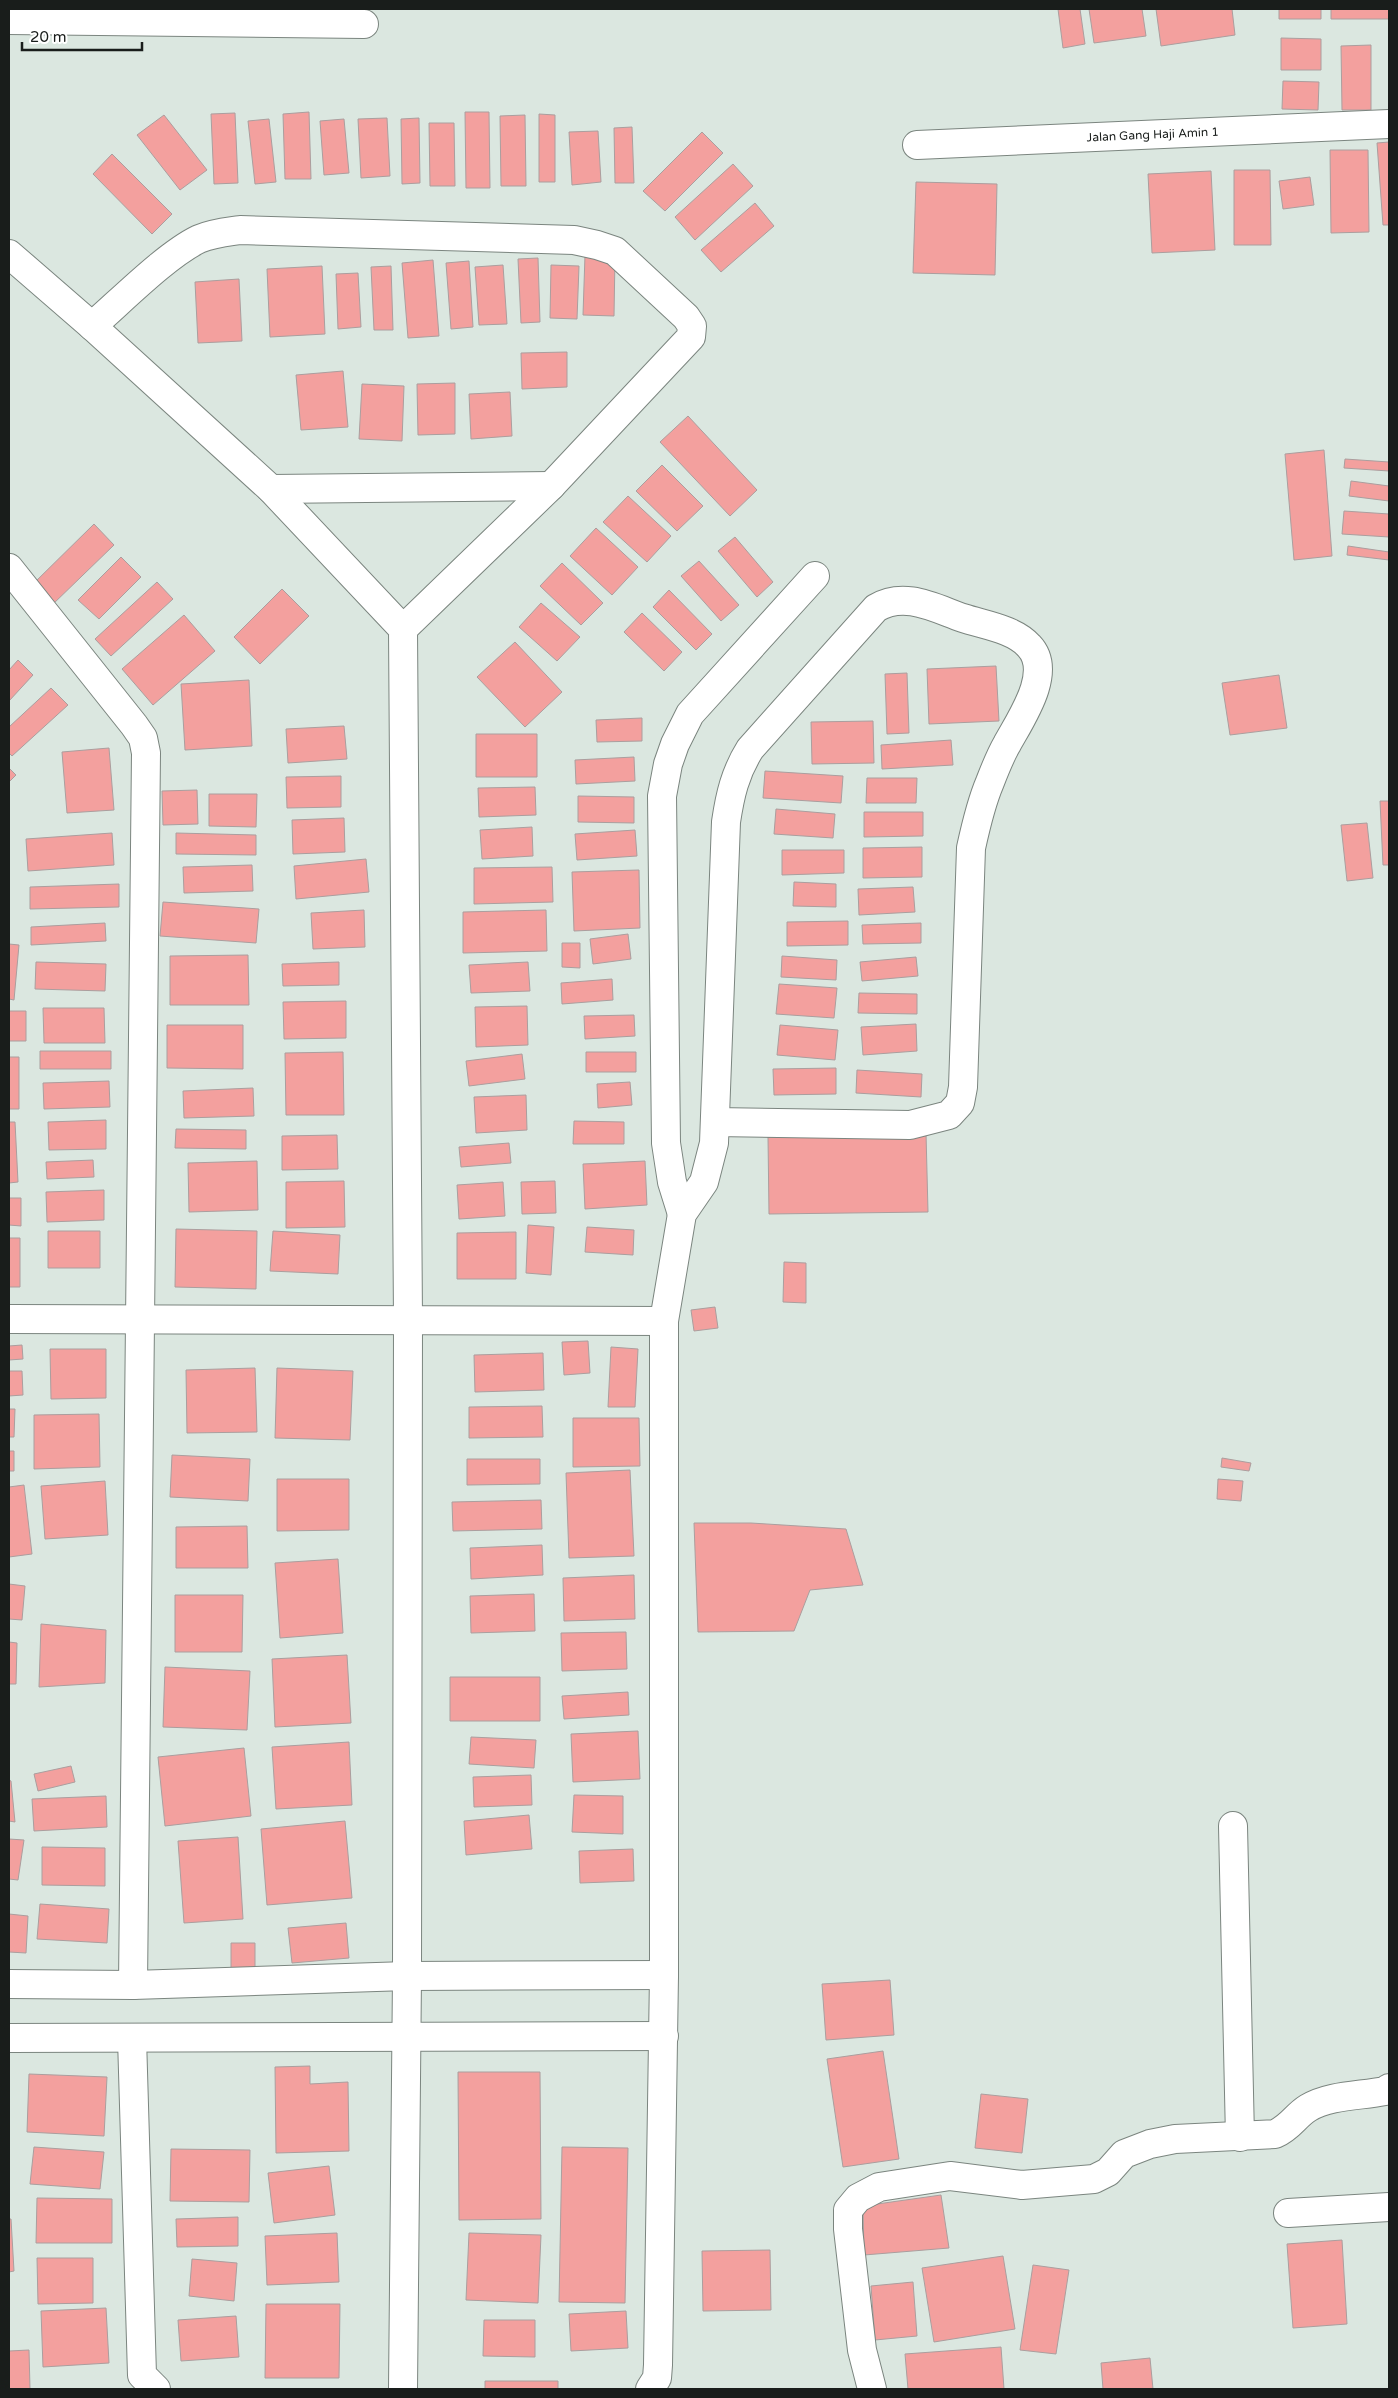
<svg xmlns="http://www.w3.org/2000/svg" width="1398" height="2398" font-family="'Varela Round',sans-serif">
	<rect width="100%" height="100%" fill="#dbe7e0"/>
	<path fill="#f3a09e" stroke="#ab9e9e" d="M 1058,9 L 1080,9 L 1085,44 L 1063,48 Z
		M 1089,9 L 1142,9 L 1146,36 L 1094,43 Z
		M 1156,9 L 1232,9 L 1235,35 L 1161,46 Z
		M 1279,9 L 1321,9 L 1321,19 L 1279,19 Z
		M 1331,9 L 1389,9 L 1389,19 L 1331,19 Z
		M 1281,38 L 1321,39 L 1321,70 L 1281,70 Z
		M 1371,45 L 1371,110 L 1342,110 L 1341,46 Z
		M 1283,81 L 1319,82 L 1318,110 L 1282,109 Z
		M 309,112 L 311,179 L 285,179 L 283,114 Z
		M 465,112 L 489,112 L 490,188 L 466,188 Z
		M 235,113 L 238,183 L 214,184 L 211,114 Z
		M 539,114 L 555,115 L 555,182 L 539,182 Z
		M 164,115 L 207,170 L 180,190 L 137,135 Z
		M 525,115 L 526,186 L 501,186 L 500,116 Z
		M 387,118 L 390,176 L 361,178 L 358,119 Z
		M 419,118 L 420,183 L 402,184 L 401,119 Z
		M 269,119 L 276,182 L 255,184 L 248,121 Z
		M 344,119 L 349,173 L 324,175 L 320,121 Z
		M 429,123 L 454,123 L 455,186 L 430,186 Z
		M 632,127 L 634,183 L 615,183 L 614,128 Z
		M 598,131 L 601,182 L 572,185 L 569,132 Z
		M 702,132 L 723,153 L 665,211 L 643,191 Z
		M 1389,142 L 1389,225 L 1383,225 L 1377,143 Z
		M 1330,150 L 1368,150 L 1369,232 L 1331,233 Z
		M 112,154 L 172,214 L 152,234 L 93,174 Z
		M 733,164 L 753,186 L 695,240 L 675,217 Z
		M 1234,170 L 1270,170 L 1271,245 L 1234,245 Z
		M 1211,171 L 1215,250 L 1152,253 L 1148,174 Z
		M 1310,177 L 1314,205 L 1283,209 L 1279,181 Z
		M 916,182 L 997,184 L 995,275 L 913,273 Z
		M 755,203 L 774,226 L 721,272 L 701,250 Z
		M 585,255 L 615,256 L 614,316 L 583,315 Z
		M 538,258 L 540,322 L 521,323 L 518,259 Z
		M 433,260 L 439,336 L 408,338 L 402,263 Z
		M 469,261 L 473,327 L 451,329 L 446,263 Z
		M 503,265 L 507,324 L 479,325 L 475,267 Z
		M 551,265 L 579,266 L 577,319 L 550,318 Z
		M 322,266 L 325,334 L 270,337 L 267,269 Z
		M 391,266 L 393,330 L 374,330 L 371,267 Z
		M 358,273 L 361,327 L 338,329 L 336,274 Z
		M 239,279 L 242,341 L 198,343 L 195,282 Z
		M 567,352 L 567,387 L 522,389 L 521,353 Z
		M 343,371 L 348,427 L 301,430 L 296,375 Z
		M 455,383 L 455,434 L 418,435 L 417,384 Z
		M 362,384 L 404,386 L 402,441 L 359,439 Z
		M 510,392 L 512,436 L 471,439 L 469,394 Z
		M 688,416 L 757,490 L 730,516 L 660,442 Z
		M 1324,450 L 1332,556 L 1294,560 L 1285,454 Z
		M 1345,459 L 1389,462 L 1389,471 L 1344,468 Z
		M 662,465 L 703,506 L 677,531 L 636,491 Z
		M 1351,481 L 1389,486 L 1389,501 L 1349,496 Z
		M 628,496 L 671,536 L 647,562 L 603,522 Z
		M 1344,511 L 1389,514 L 1389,537 L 1342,534 Z
		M 94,524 L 114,545 L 51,606 L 31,586 Z
		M 596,528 L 638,567 L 612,595 L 570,556 Z
		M 735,537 L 773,582 L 757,597 L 718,551 Z
		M 1348,546 L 1389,552 L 1389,560 L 1347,555 Z
		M 121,557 L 141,577 L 99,619 L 78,600 Z
		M 699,561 L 739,605 L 721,621 L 681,576 Z
		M 562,563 L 603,603 L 581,625 L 540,586 Z
		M 157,582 L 173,599 L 111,656 L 95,639 Z
		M 282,589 L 309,616 L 260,664 L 234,637 Z
		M 669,590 L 712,634 L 696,650 L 653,607 Z
		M 541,603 L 580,637 L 557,661 L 519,627 Z
		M 642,613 L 682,652 L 664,671 L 624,632 Z
		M 184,615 L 215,651 L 153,705 L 122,669 Z
		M 515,642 L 562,692 L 525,727 L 477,677 Z
		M 18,660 L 33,675 L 9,701 L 9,670 Z
		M 996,666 L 999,721 L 929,724 L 927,669 Z
		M 907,673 L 909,733 L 887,734 L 885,674 Z
		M 1279,675 L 1287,728 L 1230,735 L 1222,683 Z
		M 249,680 L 252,746 L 185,750 L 181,684 Z
		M 51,688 L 68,705 L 12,756 L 9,753 L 9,727 Z
		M 642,718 L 642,741 L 597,742 L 596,720 Z
		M 873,721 L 874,763 L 812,764 L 811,722 Z
		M 344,726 L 347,759 L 288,763 L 286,729 Z
		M 476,734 L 537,734 L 537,777 L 476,777 Z
		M 951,740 L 953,765 L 882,769 L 881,745 Z
		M 109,748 L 114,810 L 67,813 L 62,752 Z
		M 634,757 L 635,781 L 576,784 L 575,760 Z
		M 9,768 L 16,775 L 9,782 Z
		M 765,771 L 843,776 L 841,803 L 763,798 Z
		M 341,776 L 341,807 L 287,808 L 286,777 Z
		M 867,778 L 917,778 L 916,803 L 866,803 Z
		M 535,787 L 536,815 L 479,817 L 478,788 Z
		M 197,790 L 198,824 L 163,825 L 162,791 Z
		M 209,794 L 257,794 L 256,827 L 209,826 Z
		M 578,796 L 634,797 L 634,823 L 578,822 Z
		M 1380,801 L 1389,801 L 1389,865 L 1383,865 Z
		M 776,809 L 835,814 L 833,838 L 774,834 Z
		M 864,812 L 923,812 L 923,836 L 864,837 Z
		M 344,818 L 345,852 L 293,854 L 292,820 Z
		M 1367,823 L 1373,878 L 1347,881 L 1341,825 Z
		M 532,827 L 533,856 L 482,859 L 480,830 Z
		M 635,830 L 637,856 L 577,860 L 575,834 Z
		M 112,833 L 114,865 L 28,871 L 26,839 Z
		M 176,833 L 256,835 L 256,855 L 176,854 Z
		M 922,847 L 922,877 L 863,878 L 863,848 Z
		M 782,850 L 844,850 L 844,873 L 782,875 Z
		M 366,859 L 369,892 L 296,899 L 294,866 Z
		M 252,865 L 253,891 L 184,893 L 183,867 Z
		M 552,867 L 553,902 L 474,904 L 474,868 Z
		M 639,870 L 640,928 L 574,931 L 572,872 Z
		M 794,882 L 836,884 L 836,907 L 793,906 Z
		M 119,884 L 119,907 L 30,909 L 30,887 Z
		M 913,887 L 915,912 L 859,915 L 858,889 Z
		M 163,902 L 259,909 L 256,943 L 160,936 Z
		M 364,910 L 365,947 L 313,949 L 311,913 Z
		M 546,910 L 547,951 L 463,953 L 463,912 Z
		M 848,921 L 848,945 L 787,946 L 787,922 Z
		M 105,923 L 106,941 L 31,945 L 31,927 Z
		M 921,923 L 921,943 L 863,944 L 862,925 Z
		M 628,934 L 631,959 L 593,964 L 590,939 Z
		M 562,943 L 580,943 L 580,968 L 562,967 Z
		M 9,944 L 19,945 L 14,1000 L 9,999 Z
		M 248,955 L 249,1005 L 170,1005 L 170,956 Z
		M 782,956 L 837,960 L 836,980 L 781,977 Z
		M 916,957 L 918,976 L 862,981 L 860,962 Z
		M 36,962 L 106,964 L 105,991 L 35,989 Z
		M 339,962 L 339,985 L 283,986 L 282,964 Z
		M 528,962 L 530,991 L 471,993 L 469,965 Z
		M 612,979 L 613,1000 L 562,1004 L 561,983 Z
		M 779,984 L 837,988 L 834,1018 L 776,1014 Z
		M 859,993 L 917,994 L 917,1014 L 858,1013 Z
		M 346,1001 L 346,1038 L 284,1039 L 283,1002 Z
		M 527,1006 L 528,1045 L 476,1047 L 475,1007 Z
		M 43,1008 L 104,1008 L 105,1043 L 44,1043 Z
		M 9,1011 L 26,1011 L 26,1041 L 9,1041 Z
		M 634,1015 L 635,1036 L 585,1039 L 584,1016 Z
		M 916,1024 L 917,1051 L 863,1055 L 861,1027 Z
		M 167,1025 L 243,1025 L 243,1069 L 167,1068 Z
		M 780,1025 L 838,1030 L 835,1060 L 777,1055 Z
		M 40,1051 L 111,1051 L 111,1069 L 40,1069 Z
		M 343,1052 L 344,1115 L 286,1115 L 285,1053 Z
		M 586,1052 L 636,1052 L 636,1072 L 586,1072 Z
		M 522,1054 L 525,1079 L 469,1086 L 466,1061 Z
		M 9,1057 L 19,1057 L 19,1109 L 9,1109 Z
		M 836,1068 L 836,1094 L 774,1095 L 773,1069 Z
		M 857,1070 L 922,1074 L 921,1097 L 856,1093 Z
		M 109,1081 L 110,1107 L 44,1109 L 43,1083 Z
		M 630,1082 L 632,1105 L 598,1108 L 597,1084 Z
		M 253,1088 L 254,1116 L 184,1118 L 183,1091 Z
		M 526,1095 L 527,1130 L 476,1133 L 474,1097 Z
		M 106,1120 L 106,1149 L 49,1150 L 48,1122 Z
		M 574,1121 L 624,1122 L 624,1144 L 573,1144 Z
		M 9,1122 L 15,1122 L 18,1182 L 9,1183 Z
		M 176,1129 L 246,1130 L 246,1149 L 175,1148 Z
		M 926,1133 L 928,1212 L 769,1214 L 768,1137 Z
		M 337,1135 L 338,1169 L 282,1170 L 282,1136 Z
		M 509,1143 L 511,1163 L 461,1167 L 459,1147 Z
		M 93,1160 L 94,1177 L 47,1179 L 46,1162 Z
		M 257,1161 L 258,1210 L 189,1212 L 188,1163 Z
		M 645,1161 L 647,1205 L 585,1209 L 583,1164 Z
		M 344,1181 L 345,1227 L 286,1228 L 286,1182 Z
		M 555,1181 L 556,1213 L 522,1214 L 521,1182 Z
		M 503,1182 L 505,1216 L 459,1219 L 457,1185 Z
		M 104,1190 L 104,1220 L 47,1222 L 46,1192 Z
		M 9,1198 L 21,1198 L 21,1226 L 9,1225 Z
		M 528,1225 L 554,1227 L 551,1275 L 526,1273 Z
		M 587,1227 L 634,1230 L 633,1255 L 585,1252 Z
		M 176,1229 L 257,1231 L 256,1289 L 175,1287 Z
		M 48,1231 L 100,1231 L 100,1268 L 48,1268 Z
		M 273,1231 L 340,1235 L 338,1274 L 270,1271 Z
		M 516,1232 L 516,1279 L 457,1279 L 457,1233 Z
		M 9,1238 L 20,1238 L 20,1287 L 9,1287 Z
		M 784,1262 L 806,1263 L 806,1303 L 783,1302 Z
		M 715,1307 L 718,1328 L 694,1331 L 691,1310 Z
		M 588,1341 L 590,1373 L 564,1375 L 562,1342 Z
		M 22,1345 L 23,1359 L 9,1360 L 9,1346 Z
		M 611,1347 L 638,1349 L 635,1407 L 608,1407 Z
		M 50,1349 L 106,1349 L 106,1398 L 51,1399 Z
		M 543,1353 L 544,1390 L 475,1392 L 474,1355 Z
		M 255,1368 L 257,1432 L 187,1433 L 186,1370 Z
		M 277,1368 L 353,1371 L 350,1440 L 275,1438 Z
		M 9,1371 L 22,1371 L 23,1395 L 9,1396 Z
		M 542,1406 L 543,1437 L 469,1438 L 469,1407 Z
		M 9,1409 L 15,1409 L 14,1437 L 9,1437 Z
		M 99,1414 L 100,1467 L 34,1469 L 34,1415 Z
		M 573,1418 L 639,1418 L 640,1466 L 573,1467 Z
		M 9,1451 L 14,1451 L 14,1471 L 9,1471 Z
		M 172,1455 L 250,1459 L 248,1501 L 170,1497 Z
		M 1222,1458 L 1251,1463 L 1249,1471 L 1221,1467 Z
		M 467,1459 L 540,1459 L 540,1484 L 467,1485 Z
		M 630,1470 L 634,1556 L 569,1558 L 566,1473 Z
		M 277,1479 L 349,1479 L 349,1530 L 277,1531 Z
		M 1218,1479 L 1243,1481 L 1241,1501 L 1217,1499 Z
		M 105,1481 L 108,1535 L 45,1539 L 41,1486 Z
		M 24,1485 L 32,1554 L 9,1557 L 9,1487 Z
		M 541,1500 L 542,1529 L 453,1531 L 452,1502 Z
		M 694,1523 L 751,1523 L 846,1529 L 863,1585 L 810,1590 L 794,1631 L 698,1632 Z
		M 247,1526 L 248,1568 L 176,1568 L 176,1527 Z
		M 542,1545 L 543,1575 L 471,1579 L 470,1548 Z
		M 338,1559 L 343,1633 L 280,1638 L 275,1563 Z
		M 634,1575 L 635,1619 L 564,1621 L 563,1578 Z
		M 9,1584 L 25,1586 L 22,1620 L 9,1619 Z
		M 534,1594 L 535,1631 L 471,1633 L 470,1596 Z
		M 175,1595 L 243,1595 L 242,1652 L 175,1652 Z
		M 41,1624 L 106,1630 L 105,1683 L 39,1687 Z
		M 626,1632 L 627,1669 L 562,1671 L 561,1633 Z
		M 9,1642 L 17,1643 L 16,1684 L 9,1684 Z
		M 347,1655 L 351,1723 L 275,1727 L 272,1659 Z
		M 165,1667 L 250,1671 L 247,1730 L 163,1727 Z
		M 450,1677 L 540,1677 L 540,1721 L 450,1721 Z
		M 628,1692 L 629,1715 L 564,1719 L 562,1696 Z
		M 638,1731 L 640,1779 L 573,1782 L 571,1734 Z
		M 471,1737 L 536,1740 L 534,1768 L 469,1764 Z
		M 349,1742 L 352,1805 L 276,1809 L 272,1747 Z
		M 244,1748 L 251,1816 L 165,1826 L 158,1757 Z
		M 71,1766 L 75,1782 L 38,1791 L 34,1774 Z
		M 531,1775 L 532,1805 L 474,1807 L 473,1777 Z
		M 9,1780 L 11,1781 L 15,1822 L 9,1821 Z
		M 574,1795 L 623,1796 L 623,1834 L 572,1832 Z
		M 106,1796 L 107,1827 L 34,1831 L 32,1799 Z
		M 529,1815 L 532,1849 L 466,1855 L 464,1821 Z
		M 345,1821 L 352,1898 L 267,1905 L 261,1829 Z
		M 238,1837 L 243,1919 L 184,1923 L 178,1841 Z
		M 9,1839 L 24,1840 L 18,1880 L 9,1879 Z
		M 42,1847 L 105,1848 L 105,1886 L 42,1885 Z
		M 633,1849 L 634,1881 L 580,1883 L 579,1851 Z
		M 40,1904 L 109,1909 L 107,1943 L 37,1939 Z
		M 9,1914 L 28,1916 L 26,1953 L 9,1952 Z
		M 346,1923 L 349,1958 L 292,1963 L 288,1928 Z
		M 231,1943 L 255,1943 L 255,1972 L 231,1972 Z
		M 890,1980 L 894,2035 L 826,2040 L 822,1984 Z
		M 883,2051 L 899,2159 L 843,2167 L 827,2059 Z
		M 310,2066 L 310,2084 L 348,2082 L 349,2151 L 276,2153 L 275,2067 Z
		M 458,2072 L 540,2072 L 541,2219 L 459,2220 Z
		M 29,2074 L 107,2077 L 104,2136 L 27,2132 Z
		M 981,2094 L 1028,2099 L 1022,2153 L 975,2148 Z
		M 34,2147 L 104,2152 L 100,2189 L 30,2184 Z
		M 562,2147 L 628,2148 L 625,2303 L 559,2302 Z
		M 171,2149 L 250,2150 L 249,2202 L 170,2201 Z
		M 329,2166 L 335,2215 L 274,2223 L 268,2173 Z
		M 941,2195 L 949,2248 L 864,2255 L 863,2206 Z
		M 37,2198 L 112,2199 L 112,2243 L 36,2243 Z
		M 238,2217 L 238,2246 L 177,2247 L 176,2219 Z
		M 9,2219 L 11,2219 L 14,2271 L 9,2272 Z
		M 337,2233 L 339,2282 L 267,2285 L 265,2236 Z
		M 469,2233 L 541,2235 L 538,2303 L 466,2300 Z
		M 1342,2240 L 1347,2324 L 1293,2328 L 1287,2244 Z
		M 770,2250 L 771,2310 L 703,2311 L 702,2251 Z
		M 1003,2256 L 1015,2329 L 934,2342 L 922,2268 Z
		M 37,2258 L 93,2258 L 93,2303 L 38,2304 Z
		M 192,2259 L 237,2263 L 234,2301 L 189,2296 Z
		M 1033,2265 L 1069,2270 L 1056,2354 L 1020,2350 Z
		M 913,2282 L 917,2336 L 875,2340 L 871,2286 Z
		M 266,2304 L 340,2304 L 339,2378 L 265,2378 Z
		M 106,2308 L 109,2363 L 43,2367 L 41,2311 Z
		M 626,2311 L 628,2348 L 571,2351 L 569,2314 Z
		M 236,2316 L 239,2357 L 181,2361 L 178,2320 Z
		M 484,2320 L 535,2320 L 535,2357 L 483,2356 Z
		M 1001,2347 L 1004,2389 L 908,2389 L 905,2354 Z
		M 29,2350 L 30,2389 L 9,2389 L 9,2351 Z
		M 1150,2358 L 1153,2389 L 1103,2389 L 1101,2363 Z
		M 485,2381 L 558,2381 L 558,2389 L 485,2389 Z"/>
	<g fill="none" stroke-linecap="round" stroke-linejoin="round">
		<g stroke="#7b857f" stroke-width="30">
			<g id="minor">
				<path d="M 9,20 L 364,24"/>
				<path id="s1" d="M 917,145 L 1389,124"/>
				<path d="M 9,254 L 92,326 L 271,489 L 403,629 L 408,1319 L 407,1976 L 403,2389"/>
				<path d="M 92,326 C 121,301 166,255 199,239 C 213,233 226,232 240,230 L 574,240 L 597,245 L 615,251 L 686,317 L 692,326 L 691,337 L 551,486 L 403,629"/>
				<path d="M 271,489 L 551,486"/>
				<path d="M 9,568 L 134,725 L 143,738 L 146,753 L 133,1985"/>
				<path d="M 682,1214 L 672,1182 L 666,1143 L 662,796 L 668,764 L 675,744 L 690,714 L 815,576"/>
				<path d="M 9,1319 L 664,1321"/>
				<path d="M 1233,1826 L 1240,2137"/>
				<path d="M 9,1984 L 133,1985 L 407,1976 L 664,1975"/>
				<path d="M 9,2038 L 664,2036"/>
				<path d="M 132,2038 L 142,2375 L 156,2389"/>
				<path d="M 1288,2213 L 1389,2207"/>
				<path d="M 650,2389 L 657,2378 L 658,2365 L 664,1975 L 664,1321 L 682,1214 L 704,1182 L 714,1143 L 726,822 C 730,795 735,773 750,749 L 876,608 C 905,591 934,608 963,618 C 984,625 1014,629 1029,646 C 1054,672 1020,720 1007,744 C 1000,756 995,769 990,782 C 981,803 976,825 971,848 L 963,1087 L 960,1103 L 949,1115 L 910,1125 L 715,1122"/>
				<path d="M 872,2389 L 862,2350 L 848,2229 L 848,2210 L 858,2198 L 879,2187 L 950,2176 L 1022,2185 L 1094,2179 L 1108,2172 L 1124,2154 L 1150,2144 L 1175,2139 L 1275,2134 C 1291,2127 1295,2116 1308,2108 C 1330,2095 1360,2096 1385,2091 L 1389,2088"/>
			</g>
		</g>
		<use href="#minor" stroke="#fff" stroke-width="28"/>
	</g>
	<g text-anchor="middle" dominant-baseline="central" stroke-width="5" stroke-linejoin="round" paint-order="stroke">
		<g font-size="12" fill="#191d1b" stroke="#fff">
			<text stroke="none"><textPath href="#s1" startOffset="236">Jalan Gang Haji Amin 1</textPath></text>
		</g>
	</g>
	<rect width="1398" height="2398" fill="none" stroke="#191d1b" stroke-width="20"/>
	<path d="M22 42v8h120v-8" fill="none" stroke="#191d1b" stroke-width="2.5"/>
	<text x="30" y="42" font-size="15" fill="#191d1b" stroke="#ffffff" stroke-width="4" paint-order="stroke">20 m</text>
</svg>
